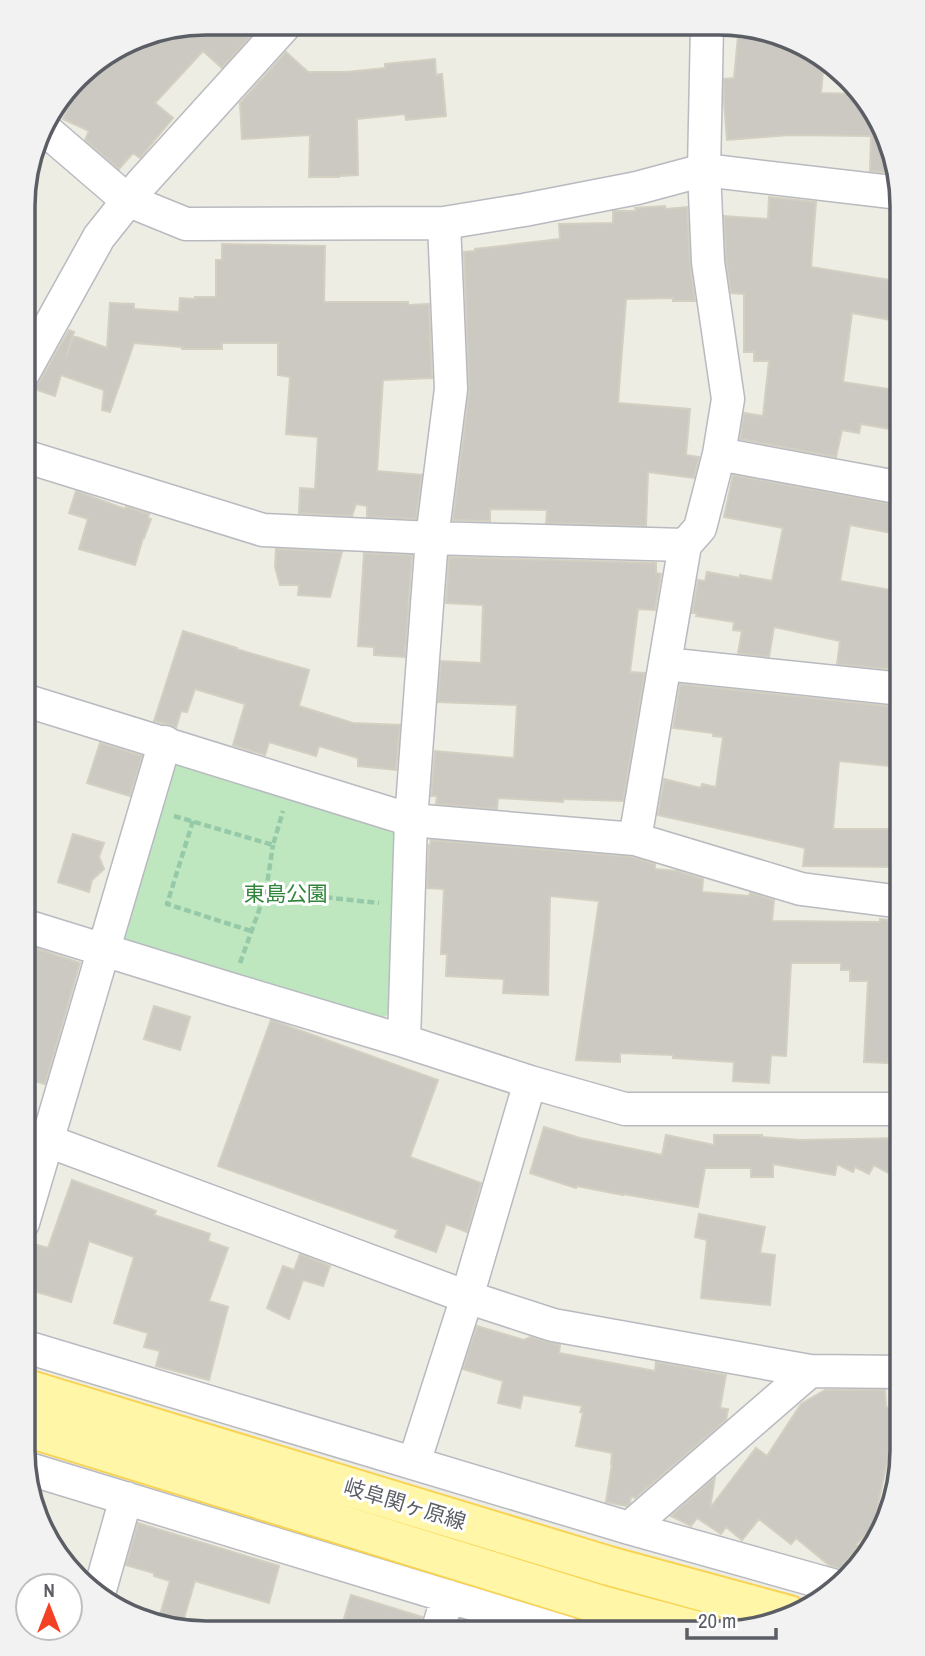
<svg xmlns="http://www.w3.org/2000/svg" width="925" height="1656" font-family="'Archivo Narrow','Noto Sans JP',sans-serif">
	<rect width="100%" height="100%" fill="#eeede3"/>
	<path fill="#bee7c0" d="M 176,762 L 386,825 L 397,836 L 391,1012 L 380,1020 L 125,941 L 119,927 L 167,769 Z"/>
	<path fill="#cbc9c2" stroke="#d3cfc1" stroke-width="2" d="M 206,23 L 255,23 L 259,27 L 222,68 L 203,51 L 155,103 L 173,118 L 140,158 L 133,153 L 119,169 L 85,140 L 89,131 L 63,119 L 85,68 L 136,37 Z
		M 739,26 L 754,26 L 824,60 L 821,93 L 857,94 L 892,147 L 894,157 L 893,173 L 870,171 L 871,136 L 788,135 L 727,140 L 724,103 L 724,79 L 734,78 Z
		M 286,52 L 308,72 L 347,72 L 385,68 L 385,64 L 435,59 L 436,75 L 442,74 L 446,116 L 406,120 L 405,114 L 357,119 L 358,175 L 339,176 L 339,177 L 309,177 L 310,135 L 242,139 L 240,103 Z
		M 769,197 L 816,202 L 811,267 L 902,282 L 902,322 L 852,313 L 843,382 L 902,391 L 902,431 L 861,424 L 859,433 L 842,430 L 836,457 L 740,439 L 744,413 L 763,416 L 769,361 L 754,361 L 754,352 L 744,352 L 744,294 L 731,293 L 726,260 L 724,216 L 768,219 Z
		M 665,206 L 666,209 L 687,207 L 690,263 L 695,301 L 673,301 L 673,298 L 626,299 L 618,403 L 690,409 L 686,455 L 699,457 L 694,478 L 648,472 L 646,526 L 546,523 L 547,510 L 490,509 L 490,521 L 453,520 L 469,391 L 464,252 L 475,251 L 475,249 L 560,239 L 559,224 L 613,223 L 613,211 L 636,211 L 635,208 Z
		M 222,244 L 325,246 L 324,302 L 408,302 L 408,305 L 429,304 L 432,378 L 383,380 L 377,471 L 422,475 L 416,519 L 367,517 L 367,506 L 356,504 L 352,516 L 299,513 L 300,488 L 315,489 L 318,437 L 286,434 L 290,377 L 278,375 L 278,343 L 222,343 L 222,349 L 182,349 L 182,347 L 134,343 L 110,412 L 102,410 L 104,390 L 61,375 L 55,396 L 31,388 L 40,381 L 69,330 L 74,332 L 66,357 L 74,336 L 107,348 L 110,303 L 134,304 L 134,309 L 179,312 L 180,298 L 195,299 L 195,297 L 216,297 L 216,260 L 222,260 Z
		M 733,475 L 902,506 L 902,535 L 850,525 L 840,581 L 902,592 L 902,648 L 892,646 L 889,669 L 837,664 L 840,641 L 774,627 L 769,657 L 738,653 L 742,631 L 733,630 L 734,622 L 696,616 L 697,613 L 692,613 L 698,580 L 705,581 L 707,572 L 740,578 L 740,575 L 772,581 L 783,528 L 724,517 Z
		M 76,491 L 125,509 L 126,507 L 149,514 L 148,518 L 151,519 L 144,538 L 143,538 L 135,565 L 79,549 L 88,519 L 69,513 Z
		M 276,549 L 342,552 L 330,597 L 298,595 L 299,585 L 280,585 L 275,567 Z
		M 364,553 L 412,555 L 405,657 L 374,655 L 374,647 L 358,646 Z
		M 449,557 L 656,563 L 656,573 L 661,574 L 655,610 L 638,609 L 630,672 L 645,673 L 623,801 L 563,799 L 563,802 L 498,798 L 497,809 L 436,804 L 437,796 L 431,796 L 435,751 L 514,758 L 517,705 L 438,702 L 441,661 L 481,663 L 483,605 L 446,603 Z
		M 183,631 L 237,648 L 236,649 L 309,670 L 299,706 L 353,723 L 400,725 L 396,770 L 358,766 L 358,758 L 319,746 L 316,756 L 269,742 L 265,755 L 233,745 L 245,704 L 195,689 L 187,712 L 181,711 L 176,728 L 171,725 L 154,721 Z
		M 680,684 L 895,707 L 889,766 L 839,761 L 833,829 L 902,829 L 902,867 L 803,866 L 805,848 L 658,815 L 664,779 L 701,788 L 702,784 L 716,787 L 723,737 L 713,736 L 713,733 L 673,728 Z
		M 100,743 L 142,756 L 130,796 L 87,783 Z
		M 73,834 L 104,843 L 99,857 L 104,869 L 92,880 L 89,892 L 58,882 Z
		M 431,840 L 632,857 L 655,864 L 655,869 L 677,871 L 703,879 L 702,892 L 749,896 L 750,893 L 774,900 L 772,921 L 880,922 L 880,919 L 902,922 L 902,1059 L 888,1058 L 888,1063 L 864,1062 L 868,981 L 850,981 L 850,970 L 841,970 L 841,963 L 791,963 L 786,1056 L 771,1055 L 769,1083 L 733,1081 L 734,1062 L 673,1058 L 673,1055 L 620,1053 L 620,1062 L 576,1060 L 599,901 L 550,896 L 548,995 L 503,993 L 504,979 L 446,976 L 447,954 L 441,954 L 444,889 L 427,888 L 429,845 L 430,845 Z
		M 23,944 L 80,963 L 45,1084 L 23,1078 L 23,1042 L 32,1012 L 23,1009 Z
		M 154,1006 L 190,1017 L 180,1050 L 144,1039 Z
		M 271,1020 L 438,1080 L 410,1157 L 481,1183 L 467,1232 L 446,1224 L 436,1252 L 395,1237 L 398,1230 L 218,1166 Z
		M 544,1127 L 580,1138 L 662,1155 L 666,1135 L 714,1145 L 714,1135 L 762,1135 L 762,1137 L 800,1140 L 902,1138 L 902,1162 L 894,1176 L 874,1165 L 869,1174 L 855,1167 L 853,1172 L 837,1164 L 835,1175 L 773,1164 L 773,1177 L 751,1177 L 751,1168 L 705,1168 L 698,1207 L 623,1194 L 623,1195 L 577,1186 L 576,1188 L 530,1173 Z
		M 72,1180 L 156,1211 L 154,1215 L 210,1234 L 208,1241 L 228,1248 L 209,1301 L 228,1307 L 209,1380 L 156,1366 L 160,1351 L 144,1347 L 148,1333 L 114,1323 L 134,1257 L 89,1241 L 71,1302 L 23,1288 L 23,1267 L 30,1243 L 48,1248 Z
		M 699,1214 L 765,1227 L 760,1253 L 775,1255 L 770,1305 L 701,1298 L 707,1240 L 695,1237 Z
		M 300,1254 L 330,1266 L 323,1286 L 303,1280 L 289,1319 L 267,1308 L 283,1266 L 294,1270 Z
		M 477,1326 L 524,1340 L 530,1337 L 560,1345 L 559,1353 L 655,1371 L 656,1362 L 726,1375 L 720,1408 L 728,1409 L 726,1420 L 635,1498 L 631,1496 L 630,1503 L 626,1506 L 606,1502 L 612,1464 L 611,1464 L 612,1453 L 576,1446 L 583,1413 L 580,1412 L 582,1406 L 523,1395 L 520,1408 L 498,1403 L 503,1381 L 463,1369 Z
		M 825,1390 L 885,1390 L 886,1407 L 898,1409 L 874,1524 L 856,1545 L 858,1546 L 840,1569 L 829,1565 L 796,1538 L 791,1544 L 759,1519 L 742,1540 L 726,1527 L 721,1534 L 697,1518 L 691,1526 L 671,1516 L 715,1477 L 710,1508 L 756,1448 L 767,1456 L 801,1404 Z
		M 138,1523 L 279,1566 L 269,1603 L 195,1581 L 182,1625 L 159,1618 L 170,1581 L 154,1576 L 154,1573 L 126,1565 Z
		M 351,1595 L 422,1617 L 419,1632 L 340,1632 Z"/>
	<g fill="none" stroke-linecap="round" stroke-linejoin="round">
		<g stroke="#b8bac0" stroke-width="35">
			<path id="minor" d="M 41,126 L 127,200 L 186,224 L 444,223 L 524,210 L 637,188 L 704,170 L 900,193
				M 24,372 L 99,237 L 142,183 L 287,23
				M 719,454 L 902,488
				M 24,456 L 263,530 L 432,538 L 685,545
				M 665,664 L 902,689
				M 24,700 L 411,820 L 635,839 L 801,889 L 902,902
				M 635,839 L 685,545 L 700,528 L 719,454 L 728,399 L 708,262 L 704,170 L 707,26
				M 23,925 L 230,989 L 404,1041 L 530,1082 L 625,1109 L 902,1109
				M 404,1041 L 411,820 L 432,538 L 451,389 L 444,223
				M 23,1133 L 48,1141 L 467,1297 L 553,1325 L 810,1371 L 902,1372
				M 23,1223 L 165,742
				M 23,1346 L 629,1528 L 832,1585
				M 414,1463 L 467,1297 L 530,1082
				M 26,1468 L 568,1633
				M 629,1528 L 810,1371
				M 98,1597 L 126,1498
				M 437,1632 L 448,1596"/>
		</g>
		<g stroke="#f8d352" stroke-width="42">
			<path id="primary" d="M 23,1388 L 609,1566 L 789,1615
				M 23,1426 L 598,1604 L 706,1633"/>
		</g>
		<path stroke="#96c9a8" stroke-width="4.5" stroke-dasharray="7 3.5" stroke-linecap="butt" d="M 174,816 L 273,845 L 283,811
			M 193,821 L 167,904 L 251,931
			M 266,891 L 273,845
			M 240,963 L 266,891 L 379,903"/>
		<use href="#minor" stroke="#fff" stroke-width="32"/>
		<use href="#primary" stroke="#fff6a7" stroke-width="38"/>
	</g>
	<g text-anchor="middle" dominant-baseline="central" stroke-width="6" stroke-linejoin="round" paint-order="stroke">
		<g font-size="21" fill="#30863a" stroke="#fff">
			<text x="286" y="893">東島公園</text>
		</g>
		<g font-size="21" fill="#5b5e64" stroke="#fff">
			<text transform="translate(405 1504) rotate(17)">岐阜関ヶ原線</text>
		</g>
	</g>
	<path d="M0 0H925V1656H0ZM206 35H719A171 171 0 0 1 890 206V1450A171 171 0 0 1 719 1621H206A171 171 0 0 1 35 1450V206A171 171 0 0 1 206 35Z" fill="#f2f2f3" fill-rule="evenodd"/>
	<path fill="none" stroke="#5b5e64" stroke-width="3.5" d="M206 35H719A171 171 0 0 1 890 206V1450A171 171 0 0 1 719 1621H206A171 171 0 0 1 35 1450V206A171 171 0 0 1 206 35Z"/>
	<g transform="translate(49 1607)"><circle r="33" fill="#ffffff" stroke="#bdbfc1" stroke-width="2"/>
	<path d="M0-5L12 26L0 18L-12 26Z" fill="#f24125"/>
	<text y="-10" font-size="19" font-weight="bold" text-anchor="middle" fill="#5b5e64">N</text>
	</g>
	<path d="M687 1628v10h89v-10" fill="none" stroke="#5b5e64" stroke-width="3.5"/>
	<text x="698" y="1628" font-size="21" fill="#5b5e64" stroke="#ffffff" stroke-width="5" paint-order="stroke">20 m</text>
</svg>
